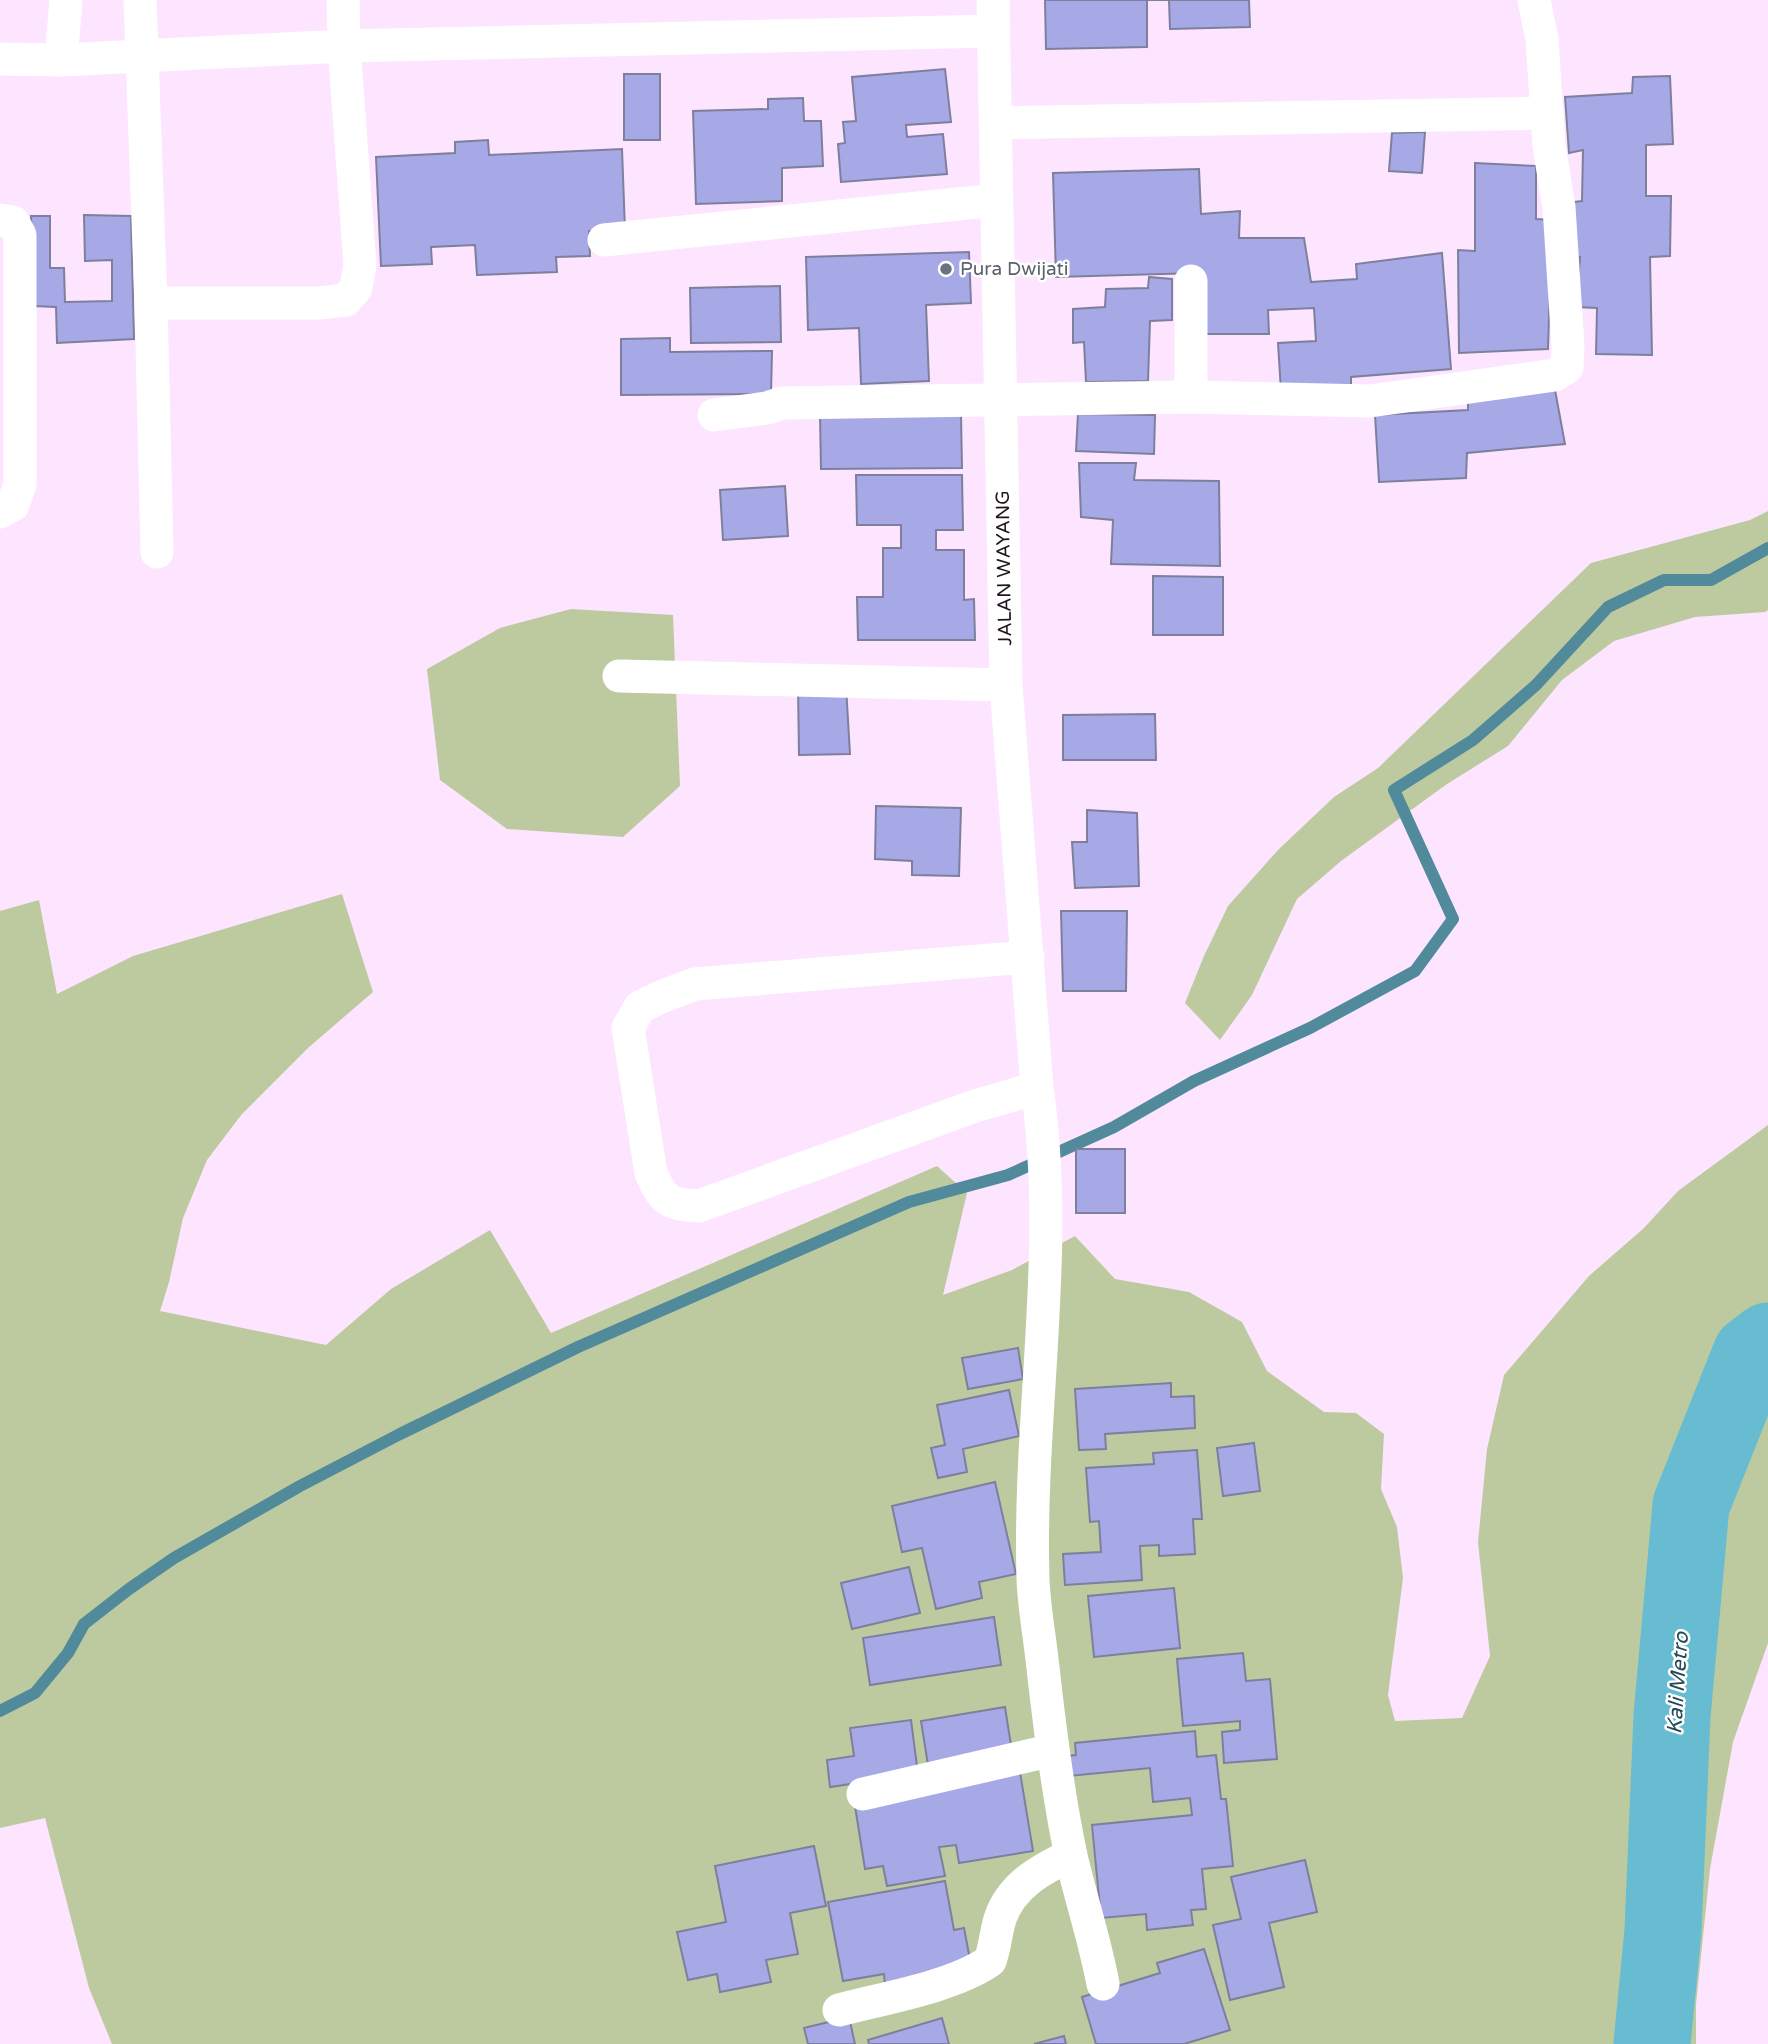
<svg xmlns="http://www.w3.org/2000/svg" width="1768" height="2044" font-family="'Varela Round',sans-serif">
	<rect width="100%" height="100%" fill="#fde5ff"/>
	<path fill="#bdcaa0" d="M 1768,511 L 1768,610 L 1765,612 L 1695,617 L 1614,641 L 1562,680 L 1508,746 L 1447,784 L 1341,861 L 1297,899 L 1252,995 L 1220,1040 L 1185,1003 L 1204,956 L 1228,906 L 1279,849 L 1334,797 L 1378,768 L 1591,563 L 1750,520 Z
		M 571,609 L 673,615 L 680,786 L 623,837 L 507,829 L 440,780 L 427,669 L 500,628 Z
		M 342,894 L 373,992 L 308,1048 L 242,1114 L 207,1160 L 183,1218 L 169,1282 L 160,1311 L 326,1345 L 391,1289 L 490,1230 L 551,1333 L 937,1166 L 967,1193 L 943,1295 L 1012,1270 L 1075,1236 L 1115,1279 L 1189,1292 L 1242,1322 L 1267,1371 L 1324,1412 L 1356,1413 L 1384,1434 L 1381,1489 L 1397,1527 L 1403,1578 L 1388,1695 L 1395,1721 L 1462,1718 L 1490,1656 L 1478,1542 L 1487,1449 L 1504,1375 L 1589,1276 L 1644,1228 L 1678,1191 L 1768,1125 L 1768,1643 L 1733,1742 L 1710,1869 L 1696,2004 L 1696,2044 L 112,2044 L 89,1988 L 45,1818 L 0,1828 L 0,911 L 39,900 L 57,994 L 133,956 Z"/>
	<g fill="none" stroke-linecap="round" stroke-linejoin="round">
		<path stroke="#518a9b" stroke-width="12" d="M 0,1711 L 35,1693 L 68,1653 L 84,1624 L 129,1589 L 174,1558 L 300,1486 L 400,1434 L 578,1347 L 909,1202 L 1008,1175 L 1114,1127 L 1194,1081 L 1310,1028 L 1415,971 L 1453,919 L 1394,790 L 1473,740 L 1536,685 L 1608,607 L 1664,580 L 1711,580 L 1768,548"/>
		<path stroke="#67bcd1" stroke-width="77" d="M 1652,2044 L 1663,1931 L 1672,1716 L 1691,1505 L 1751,1354 L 1768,1341"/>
	</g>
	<path fill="#a7a9e7" stroke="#7d7f9c" stroke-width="2" d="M 1045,0 L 1249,0 L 1250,27 L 1170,29 L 1169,0 L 1147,0 L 1147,47 L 1046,49 Z
		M 945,69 L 951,122 L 906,125 L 907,137 L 943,134 L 947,174 L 841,182 L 838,144 L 845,143 L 843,122 L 856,121 L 852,77 Z
		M 624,74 L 660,74 L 660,140 L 624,140 Z
		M 1670,76 L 1673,144 L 1646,145 L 1646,196 L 1671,196 L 1670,256 L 1650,257 L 1652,355 L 1596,354 L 1597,308 L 1576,307 L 1580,257 L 1566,256 L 1566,203 L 1582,201 L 1583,150 L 1569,153 L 1565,97 L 1632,93 L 1633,77 Z
		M 803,98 L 804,121 L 821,121 L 823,166 L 782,168 L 782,201 L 696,204 L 693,111 L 768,109 L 768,99 Z
		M 1425,132 L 1422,173 L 1389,171 L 1392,133 Z
		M 488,140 L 489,155 L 622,149 L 625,230 L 589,231 L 590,256 L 556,257 L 557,272 L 477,275 L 475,245 L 431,247 L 432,264 L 381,266 L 376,157 L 455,153 L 455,142 Z
		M 1475,163 L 1536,166 L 1536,219 L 1552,220 L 1548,349 L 1459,353 L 1458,250 L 1475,251 Z
		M 1199,169 L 1201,214 L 1240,211 L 1239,238 L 1304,238 L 1311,282 L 1357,279 L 1356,264 L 1442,253 L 1451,369 L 1351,377 L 1351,389 L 1281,391 L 1278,343 L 1316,341 L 1314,308 L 1268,310 L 1269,334 L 1202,334 L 1198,273 L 1056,277 L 1053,173 Z
		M 84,215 L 131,216 L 134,339 L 57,343 L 56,307 L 33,306 L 31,216 L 50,216 L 50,268 L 64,268 L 65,302 L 112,301 L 112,260 L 85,261 Z
		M 969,252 L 971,303 L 926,305 L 929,381 L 861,384 L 859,328 L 808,330 L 806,257 Z
		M 1149,277 L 1172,279 L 1172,320 L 1150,321 L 1148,381 L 1086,382 L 1084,342 L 1073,343 L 1073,309 L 1105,307 L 1106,289 L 1148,288 Z
		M 780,286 L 781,342 L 691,343 L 690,288 Z
		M 670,338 L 670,352 L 772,351 L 771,394 L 621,395 L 621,339 Z
		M 1555,390 L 1565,444 L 1467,453 L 1466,478 L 1379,482 L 1375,415 L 1468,410 L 1468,397 Z
		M 1078,414 L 1155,415 L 1154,454 L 1076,451 Z
		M 820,415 L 961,415 L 962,468 L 821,469 Z
		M 1079,463 L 1136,463 L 1134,480 L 1219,481 L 1220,566 L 1111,564 L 1113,520 L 1081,517 Z
		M 856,475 L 962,475 L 963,530 L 936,530 L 936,550 L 964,550 L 964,600 L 974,599 L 975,640 L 858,640 L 857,597 L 883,597 L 883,548 L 901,548 L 901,525 L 857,525 Z
		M 785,486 L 788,536 L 723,540 L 720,490 Z
		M 1153,576 L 1223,577 L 1223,635 L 1153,635 Z
		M 798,685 L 846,686 L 850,754 L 799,755 Z
		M 1155,714 L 1156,760 L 1063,760 L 1063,715 Z
		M 876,806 L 961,808 L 959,876 L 912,875 L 912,861 L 875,859 Z
		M 1087,810 L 1137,813 L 1139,886 L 1075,888 L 1072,842 L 1087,842 Z
		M 1061,911 L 1127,911 L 1126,991 L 1063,991 Z
		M 1076,1149 L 1125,1149 L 1125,1213 L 1076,1213 Z
		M 1018,1348 L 1023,1379 L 968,1389 L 962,1358 Z
		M 1171,1383 L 1171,1397 L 1194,1396 L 1195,1428 L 1105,1434 L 1106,1449 L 1079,1450 L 1075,1389 Z
		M 1009,1390 L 1019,1436 L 963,1449 L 967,1472 L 938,1478 L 931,1448 L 945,1445 L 937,1405 Z
		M 1254,1443 L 1260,1491 L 1223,1496 L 1217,1448 Z
		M 1197,1450 L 1202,1519 L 1193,1519 L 1195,1554 L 1159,1556 L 1159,1545 L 1140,1546 L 1142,1580 L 1065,1585 L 1063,1554 L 1101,1552 L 1099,1521 L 1090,1522 L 1086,1468 L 1154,1464 L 1153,1453 Z
		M 995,1482 L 1016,1574 L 979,1582 L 982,1598 L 936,1609 L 922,1548 L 902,1552 L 892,1506 Z
		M 909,1567 L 920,1613 L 852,1629 L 841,1583 Z
		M 1174,1588 L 1180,1648 L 1094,1657 L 1088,1596 Z
		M 994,1617 L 1001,1665 L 870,1685 L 863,1638 Z
		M 1243,1653 L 1246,1681 L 1270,1679 L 1277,1759 L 1224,1763 L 1222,1732 L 1240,1730 L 1240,1721 L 1183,1726 L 1177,1659 Z
		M 1005,1707 L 1012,1752 L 928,1765 L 921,1721 Z
		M 911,1720 L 918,1774 L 830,1787 L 827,1760 L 854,1756 L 850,1728 Z
		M 1195,1731 L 1197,1757 L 1216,1755 L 1221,1799 L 1226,1799 L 1233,1866 L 1202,1869 L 1206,1909 L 1191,1910 L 1193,1925 L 1147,1930 L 1146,1914 L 1101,1918 L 1092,1825 L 1192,1815 L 1190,1798 L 1153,1802 L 1150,1768 L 1059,1777 L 1057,1757 L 1076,1755 L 1075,1743 Z
		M 1019,1766 L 1033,1851 L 959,1863 L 956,1845 L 939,1847 L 945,1876 L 887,1886 L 883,1866 L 865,1869 L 854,1800 Z
		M 814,1846 L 826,1906 L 790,1913 L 798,1954 L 766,1960 L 771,1982 L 720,1992 L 717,1974 L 688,1980 L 677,1932 L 726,1922 L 715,1866 Z
		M 1305,1860 L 1317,1912 L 1269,1923 L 1284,1987 L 1230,2000 L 1213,1925 L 1241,1919 L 1231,1877 Z
		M 945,1881 L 954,1930 L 964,1928 L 972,1970 L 885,1986 L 884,1974 L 843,1981 L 828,1902 Z
		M 1204,1949 L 1230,2030 L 1184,2044 L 1096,2044 L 1082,1997 L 1160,1973 L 1157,1963 Z
		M 849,2017 L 855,2044 L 808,2044 L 804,2028 Z
		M 942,2018 L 949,2044 L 869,2044 L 868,2040 Z
		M 1064,2036 L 1066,2044 L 1034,2044 Z"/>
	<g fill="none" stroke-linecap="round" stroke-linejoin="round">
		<path stroke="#fff" stroke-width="33" d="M 140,0 L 151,303
			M 993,0 L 1006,685 L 1037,1088 C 1061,1251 1028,1415 1033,1579 C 1034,1608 1040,1638 1043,1668 C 1050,1731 1058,1794 1071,1856 C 1081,1899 1095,1941 1103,1984
			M 0,59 L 61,60 L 344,46 L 993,31
			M 61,60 L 66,0
			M 995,123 L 1547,113
			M 0,220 L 13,222 L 20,235 L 20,484 L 13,505 L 0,512
			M 604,240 L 997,200
			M 1191,281 L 1191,397
			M 714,415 L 767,408 L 782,403 L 1191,397 L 1370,401 L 1555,375 L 1567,367 L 1568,347 L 1559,207 L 1549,146 L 1542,39 L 1534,0
			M 157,552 L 151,303 L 319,303 L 346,300 L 356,288 L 360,265 L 344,46 L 343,0
			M 619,676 L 1006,685
			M 1028,957 L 695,984 L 663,996 L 640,1007 L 628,1028 L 651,1173 C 664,1202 668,1204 699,1206 L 975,1106 L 1037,1088
			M 863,1794 L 1053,1750
			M 839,2010 C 884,1998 952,1987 990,1961 C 995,1947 996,1932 1000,1919 C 1011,1885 1042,1869 1071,1855"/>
	</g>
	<circle fill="#6b7280" stroke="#fff" stroke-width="2.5" cx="946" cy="269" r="7"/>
	<g text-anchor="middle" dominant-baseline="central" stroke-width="5" stroke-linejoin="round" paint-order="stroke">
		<g font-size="19" fill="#5b616d" stroke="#fff" text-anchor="start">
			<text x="960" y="269">Pura Dwijati</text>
		</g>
		<g font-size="19" fill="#1d151e" stroke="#fff">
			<text transform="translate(1004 568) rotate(-91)">JALAN WAYANG</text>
		</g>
		<g font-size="21" font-style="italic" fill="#244b55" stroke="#fff">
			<text transform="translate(1678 1683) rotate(-86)">Kali Metro</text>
		</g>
	</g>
</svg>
